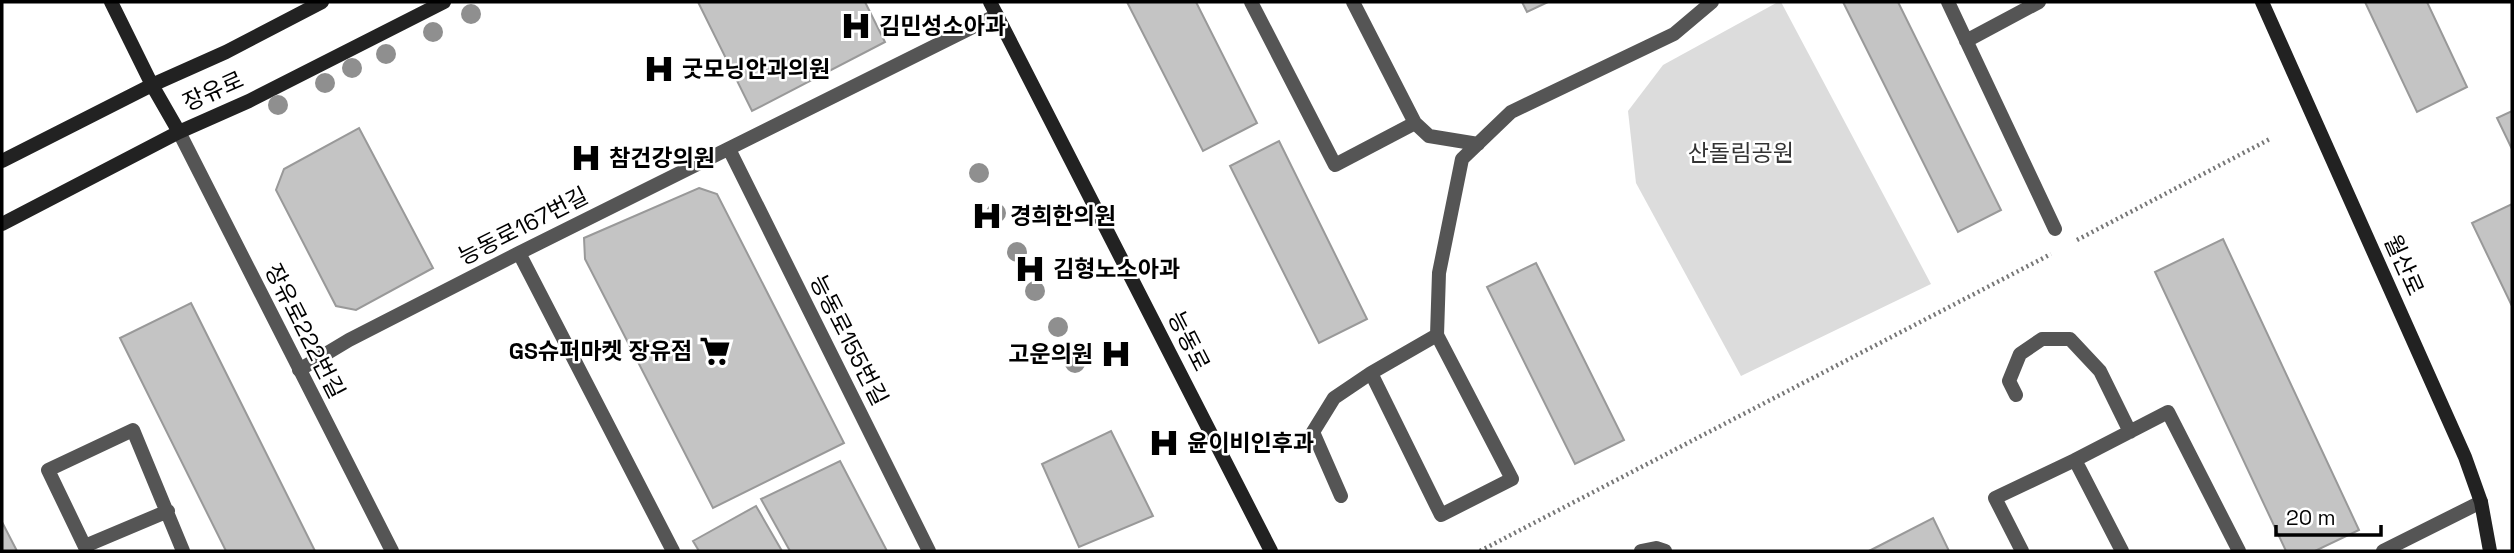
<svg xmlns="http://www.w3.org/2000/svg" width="2514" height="553" font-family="'Space Grotesk','Noto Sans KR',sans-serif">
	<rect width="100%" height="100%" fill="#fff"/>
	<path fill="#dcdcdc" d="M 1778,2 L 1781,2 L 1931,284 L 1741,376 L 1636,183 L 1628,111 L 1663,65 Z"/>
	<path fill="#c4c4c4" stroke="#999" stroke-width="2" d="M 698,2 L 865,2 L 885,42 L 752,111 Z
		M 1127,2 L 1196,2 L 1257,123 L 1203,151 Z
		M 1522,2 L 1548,2 L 1527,12 Z
		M 1843,2 L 1898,2 L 2001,210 L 1958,232 Z
		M 2365,2 L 2427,2 L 2467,87 L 2417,112 Z
		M 2512,111 L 2512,149 L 2497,118 Z
		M 359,128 L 433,268 L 356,310 L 336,306 L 276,190 L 284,169 Z
		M 1279,141 L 1367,319 L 1319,343 L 1230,166 Z
		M 699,188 L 717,194 L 844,443 L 713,508 L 585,259 L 584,238 Z
		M 2512,204 L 2512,306 L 2472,223 Z
		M 2223,239 L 2359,530 L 2315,551 L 2286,551 L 2155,272 Z
		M 1536,263 L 1624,440 L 1575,464 L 1487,287 Z
		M 191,303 L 315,551 L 226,551 L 120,338 Z
		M 1111,431 L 1153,516 L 1079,547 L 1042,464 Z
		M 840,461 L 887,551 L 790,551 L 761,499 Z
		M 756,506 L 782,551 L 699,551 L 693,541 Z
		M 1933,518 L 1949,551 L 1869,551 Z
		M 2,522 L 17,551 L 2,551 Z"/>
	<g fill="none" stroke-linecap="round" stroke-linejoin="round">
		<path stroke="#777" stroke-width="4.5" stroke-dasharray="2 3.5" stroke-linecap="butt" d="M 2077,240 L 2270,139
			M 1480,551 L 2051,254"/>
		<path stroke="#555" stroke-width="14" d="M 1251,2 L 1335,165 L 1415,123
			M 1353,2 L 1415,123 L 1429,136 L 1478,144
			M 1948,2 L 2055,229
			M 1966,41 L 2039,2
			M 1437,335 L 1371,373 L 1441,515 L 1512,479 L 1437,335 L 1439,273 L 1462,159 L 1511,112 L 1674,34 L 1712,2
			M 2016,395 L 2009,381 L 2020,354 L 2042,339 L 2070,339 L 2100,371 L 2130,432
			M 1341,496 L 1313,432 L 1334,398 L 1371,373
			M 85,546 L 168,511
			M 87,551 L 48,470 L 133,430 L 183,551
			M 1641,551 L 1656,548 L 1665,551
			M 2022,551 L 1995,498 L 2075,460
			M 2122,551 L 2075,460 L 2168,412 L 2239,551
			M 2383,551 L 2481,502"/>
		<path stroke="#555" stroke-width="14" d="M 179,132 L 392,551
			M 729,149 L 929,551
			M 519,253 L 673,551
			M 299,370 L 349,340 L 519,253 L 997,15"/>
		<path stroke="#222" stroke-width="14" d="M 111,2 L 152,85 L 179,132
			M 990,2 L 1271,551
			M 2262,2 L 2465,457 L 2481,502 L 2490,551
			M 2,161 L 152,85 L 226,52 L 322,2
			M 2,224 L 179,132 L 249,101 L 444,2"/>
	</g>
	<g fill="#8f8f8f">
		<circle cx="471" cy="14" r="10"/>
		<circle cx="433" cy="32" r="10"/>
		<circle cx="386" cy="54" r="10"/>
		<circle cx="352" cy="68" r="10"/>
		<circle cx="325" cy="83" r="10"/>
		<circle cx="278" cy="105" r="10"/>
		<circle cx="979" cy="173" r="10"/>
		<circle cx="996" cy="213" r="10"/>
		<circle cx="1017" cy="252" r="10"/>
		<circle cx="1035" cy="291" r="10"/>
		<circle cx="1058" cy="327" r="10"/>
		<circle cx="1075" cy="363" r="10"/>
	</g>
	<defs>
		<g id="hospital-bare" transform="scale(2.415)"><path d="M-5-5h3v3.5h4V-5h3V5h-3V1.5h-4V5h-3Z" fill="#000" stroke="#fff" stroke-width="2.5" paint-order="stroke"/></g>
		<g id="supermarket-bare" transform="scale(2.415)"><path d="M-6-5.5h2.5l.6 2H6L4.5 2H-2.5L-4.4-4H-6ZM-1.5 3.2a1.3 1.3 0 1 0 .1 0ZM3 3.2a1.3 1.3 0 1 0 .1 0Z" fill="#000" stroke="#fff" stroke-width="2.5" paint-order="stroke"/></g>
	</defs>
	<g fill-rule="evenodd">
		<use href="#hospital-bare" x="856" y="26"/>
		<use href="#hospital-bare" x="659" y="69"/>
		<use href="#hospital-bare" x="586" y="158"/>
		<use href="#hospital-bare" x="987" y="216"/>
		<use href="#hospital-bare" x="1030" y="269"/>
		<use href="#supermarket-bare" x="715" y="351"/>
		<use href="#hospital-bare" x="1116" y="354"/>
		<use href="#hospital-bare" x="1164" y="443"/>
	</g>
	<g text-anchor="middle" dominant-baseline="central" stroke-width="5" stroke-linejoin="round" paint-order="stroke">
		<g font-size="23" font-weight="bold" fill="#000" stroke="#fff" text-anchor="start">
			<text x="879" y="26">김민성소아과</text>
			<text x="682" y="69">굿모닝안과의원</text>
			<text x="609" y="158">참건강의원</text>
			<text x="1010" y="216">경희한의원</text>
			<text x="1053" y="269">김형노소아과</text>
			<text x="692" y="351" text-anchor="end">GS슈퍼마켓 장유점</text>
			<text x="1093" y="354" text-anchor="end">고운의원</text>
			<text x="1187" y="443">윤이비인후과</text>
		</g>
		<g font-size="23" fill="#000" stroke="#fff">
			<text transform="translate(213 91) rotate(-24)">장유로</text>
			<text transform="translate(523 226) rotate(-27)">능동로167번길</text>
			<text transform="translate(2404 265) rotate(66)">월산로</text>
			<text transform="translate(305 331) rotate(63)">장유로222번길</text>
			<text transform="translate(849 340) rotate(63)">능동로155번길</text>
			<text transform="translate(1189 341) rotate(63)">능동로</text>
		</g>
		<g font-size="23" fill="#333" stroke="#fff">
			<text x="1741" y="153">산돌림공원</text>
		</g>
	</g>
	<rect width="2514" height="553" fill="none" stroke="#000000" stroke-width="7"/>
	<path d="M2276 525v10h105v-10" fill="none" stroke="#000000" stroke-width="3.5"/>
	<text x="2286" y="525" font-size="21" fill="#000000" stroke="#ffffff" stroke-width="5" paint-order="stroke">20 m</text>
</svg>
